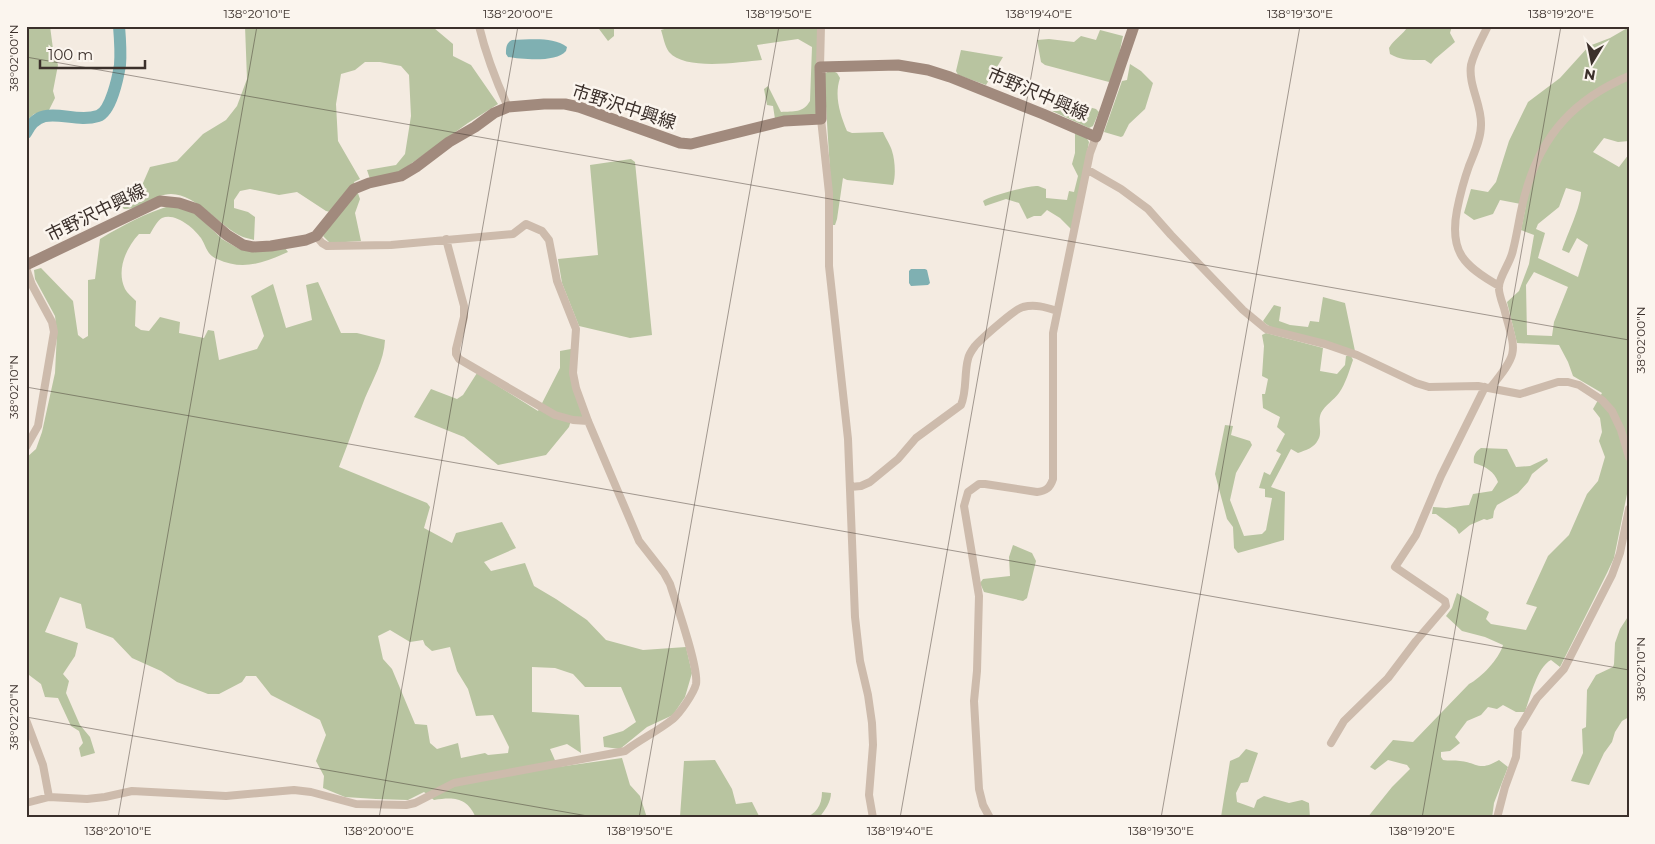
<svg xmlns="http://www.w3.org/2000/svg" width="1655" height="844" font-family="Montserrat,'Noto Sans JP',sans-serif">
	<rect width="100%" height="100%" fill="#f4ebe1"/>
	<path fill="#b8c4a0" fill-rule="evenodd" d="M 26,26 L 50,26 L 53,49 L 58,65 L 53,91 L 55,98 L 49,110 L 34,114 L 26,121 Z
		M 245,26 L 437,26 L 434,28 L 453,44 L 453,56 L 471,65 L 498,104 L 468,123 L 398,173 L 370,179 L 367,170 L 396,165 L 405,154 L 411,116 L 409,75 L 401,66 L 380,62 L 365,62 L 355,70 L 341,74 L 336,104 L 338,141 L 360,179 L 354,182 L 360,199 L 355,213 L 361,241 L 330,243 L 323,236 L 338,214 L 326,211 L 297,192 L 279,195 L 250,189 L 240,191 L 234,200 L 234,208 L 248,212 L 255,217 L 254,240 C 251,239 246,238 243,237 C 221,228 197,194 171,194 C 153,194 141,210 124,209 L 119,204 L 143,183 L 150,167 L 177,161 L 203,134 L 226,120 L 237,106 L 247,79 Z
		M 593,26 L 614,26 L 614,36 L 608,41 L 599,29 Z
		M 674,26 L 817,26 L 820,116 L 775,119 L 773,106 L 767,105 L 764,89 L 768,86 L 781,112 C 794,111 803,113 810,101 L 812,47 L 798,39 L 757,45 L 762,60 C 739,62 685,71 669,52 C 665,47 663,36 661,30 Z
		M 1408,26 L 1452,26 L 1450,33 L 1455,42 L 1435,59 L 1431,64 L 1425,60 C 1412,60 1402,61 1390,54 L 1389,48 C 1394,39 1403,35 1408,26 Z
		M 1629,27 L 1629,141 L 1618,142 L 1604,138 L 1593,152 L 1619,167 L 1629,154 L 1629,201 L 1627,203 L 1629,204 L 1629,494 L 1627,494 L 1614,558 L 1607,573 L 1560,667 L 1551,660 C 1537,667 1530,698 1525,712 L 1516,712 L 1503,705 L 1497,709 L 1488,707 L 1481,715 L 1467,721 L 1455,737 L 1460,743 L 1450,751 L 1441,752 L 1441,757 L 1443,760 C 1449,761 1454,760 1460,761 C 1479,763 1478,772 1499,760 L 1508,767 L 1494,803 L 1492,818 L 1367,818 L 1392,787 L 1410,769 L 1407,765 L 1388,760 L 1375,770 L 1370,767 L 1393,740 L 1413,742 L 1469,684 C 1481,678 1499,659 1503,645 L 1485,637 L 1462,631 L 1446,616 L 1452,608 L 1457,593 L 1489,612 L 1486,619 L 1491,624 L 1526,630 L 1537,607 L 1526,604 L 1548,556 L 1569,535 L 1587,494 L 1598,481 L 1605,457 L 1599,441 L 1602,432 L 1600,418 L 1593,409 L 1602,393 L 1573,376 L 1568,362 L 1559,345 L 1517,343 L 1507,302 L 1519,291 L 1529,264 L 1534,235 L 1521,230 L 1526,205 L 1500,200 L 1493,214 L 1474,220 L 1464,213 L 1471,189 L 1488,192 L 1496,182 L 1509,141 L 1528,102 L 1560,78 L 1589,46 L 1610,38 ZM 1566,188 L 1581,192 C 1581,206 1567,235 1562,250 L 1569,253 L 1577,238 L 1588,245 L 1578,277 L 1538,258 L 1545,233 L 1536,229 L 1538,224 L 1559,207 ZM 1534,272 L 1568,287 L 1554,322 L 1552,336 L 1527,335 L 1526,285 Z
		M 1100,30 L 1123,36 L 1114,78 L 1109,82 L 1045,65 L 1041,62 L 1037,40 L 1049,39 L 1074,42 L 1081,36 L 1096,40 Z
		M 961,50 L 1003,57 L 986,85 L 958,75 L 956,71 Z
		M 1130,64 L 1141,71 L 1153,83 L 1145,109 L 1129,124 L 1123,136 L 1121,137 L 1104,132 L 1122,81 L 1127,80 Z
		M 831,70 L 837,73 L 840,78 C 834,96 840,114 847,131 L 852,133 L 883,132 C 886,139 891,146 892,151 C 895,160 896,176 893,185 L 847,180 L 843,178 L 837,219 L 835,225 L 832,225 L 832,203 L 824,74 Z
		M 1060,99 L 1096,109 L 1099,112 L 1093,126 L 1089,128 L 1052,111 Z
		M 1075,132 L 1086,137 L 1089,142 L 1081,187 L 1071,229 L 1060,218 L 1047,210 L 1041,216 L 1034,216 L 1027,219 L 1019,203 L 1006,199 L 985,206 L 983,201 C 992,195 1027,186 1038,186 C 1041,187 1043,188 1046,189 L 1046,198 L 1067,200 L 1069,191 L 1074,192 L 1078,176 L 1072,164 L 1075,153 Z
		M 631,159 L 635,162 L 652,335 L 630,338 L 579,326 L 562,283 L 558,259 L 598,255 L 590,165 Z
		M 172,205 L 195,213 L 222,239 L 241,250 L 285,248 L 288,252 C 263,263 243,271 217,259 C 207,255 206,246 201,238 C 194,228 175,212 162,218 C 157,221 153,229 150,234 L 139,234 C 126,248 116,270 125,289 C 127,293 132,297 136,301 L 135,326 L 141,330 L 149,331 L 160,317 L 180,322 L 179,333 L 204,338 L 208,330 L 214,331 L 219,360 L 257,349 L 264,336 L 251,296 L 273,284 L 286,328 L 312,320 L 306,285 L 318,282 L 341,333 L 357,333 L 385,340 C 384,361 373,379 365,398 C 356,421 348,444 339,467 L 427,503 L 430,507 L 424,528 L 452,543 L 456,533 L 502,522 L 516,548 L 484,562 L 491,571 L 525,563 L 534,586 L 556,599 L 587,620 L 606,640 L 643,650 L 686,647 L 692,673 L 685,697 L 673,715 L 647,727 L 620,749 L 604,747 L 603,737 L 623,731 L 636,722 L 621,687 L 585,687 L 573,674 L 555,668 L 532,667 L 532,712 L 579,715 L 581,753 L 567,744 L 550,749 L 558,767 L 622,758 L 630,785 L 640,796 L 647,818 L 476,818 C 467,797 454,797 434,800 L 424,792 L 408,800 L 376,799 L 345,797 L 323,788 L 324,776 L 316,761 L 326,735 L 320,720 L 271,695 L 256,676 L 246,676 L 242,682 L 219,694 L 208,694 L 177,682 L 161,671 L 132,658 L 113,638 L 86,628 L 81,604 L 60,597 L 45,632 L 78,643 L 75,656 L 63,674 L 69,681 L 66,693 L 80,725 L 90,737 L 95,753 L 81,757 L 79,748 L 83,743 L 79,731 L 71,726 L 58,698 L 45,697 L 41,684 L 29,675 L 26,671 L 26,458 L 36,449 L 42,432 L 55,373 L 57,333 L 55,316 L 35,279 L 34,270 L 41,268 L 73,301 L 78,335 L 83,339 L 88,336 L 88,280 L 95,279 L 100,239 C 123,225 146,213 172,205 ZM 390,630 L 410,642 L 423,640 L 425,645 L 432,651 L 450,647 L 457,671 L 468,689 L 476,716 L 493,715 L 509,747 L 508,753 L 488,755 L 485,753 L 461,758 L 458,743 L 437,749 L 430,743 L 427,725 L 415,724 L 392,669 L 383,659 L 378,636 Z
		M 1323,297 L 1345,303 L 1355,351 C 1339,347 1269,332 1263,321 L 1274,305 L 1281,307 L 1279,321 L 1290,325 L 1308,327 L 1310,321 L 1319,322 Z
		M 1266,333 L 1323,348 L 1320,371 L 1337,374 L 1345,365 L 1346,356 L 1351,356 L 1353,360 C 1349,371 1346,383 1339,393 C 1334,400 1325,405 1321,413 C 1317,422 1323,432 1318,440 C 1314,448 1306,450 1298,453 L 1291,449 L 1271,487 L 1285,492 L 1284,540 L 1238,553 L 1234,548 L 1233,527 L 1227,519 L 1215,474 L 1225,425 L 1233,426 L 1231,435 L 1250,441 L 1252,445 L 1236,473 L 1230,500 L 1244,536 L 1262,534 L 1266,530 L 1272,498 L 1265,497 L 1265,489 L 1259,488 L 1264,472 L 1270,475 L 1281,454 L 1276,451 L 1285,434 L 1277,427 L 1280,417 L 1263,408 L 1262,394 L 1265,394 L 1268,379 L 1262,376 L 1264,346 L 1262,335 Z
		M 571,349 L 583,417 L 572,417 L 569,427 L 546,455 L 498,465 L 464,437 L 414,417 L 431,389 L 457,399 L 463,395 L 477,373 L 538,411 L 560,368 L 560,351 Z
		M 1481,448 L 1507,449 L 1516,467 L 1530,466 L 1547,458 L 1548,461 L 1532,474 L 1528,482 L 1518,493 L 1497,505 L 1494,511 L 1493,518 L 1487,520 L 1484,519 L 1470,525 L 1459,534 L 1456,529 L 1436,514 L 1432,514 L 1433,507 C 1438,507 1442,508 1446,508 C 1450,508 1464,505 1469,505 L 1473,494 L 1492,491 L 1498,482 C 1494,471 1486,467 1474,463 C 1473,456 1475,452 1481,448 Z
		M 1013,545 L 1032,553 L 1036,561 L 1027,598 L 1023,601 L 984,592 L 980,583 L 983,579 L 1010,576 L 1009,557 Z
		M 1629,615 L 1629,717 L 1622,721 L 1615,732 L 1612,742 L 1604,753 L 1589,785 L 1571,781 L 1583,753 L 1582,729 L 1586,727 L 1587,690 L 1596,675 L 1613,667 L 1614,664 L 1615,643 L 1620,629 Z
		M 1246,749 L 1258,753 L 1248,782 L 1241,783 L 1236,793 L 1237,802 L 1254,808 L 1257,800 L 1264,796 L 1289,803 L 1302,800 L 1309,803 L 1310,818 L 1221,817 L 1230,761 L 1239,757 Z
		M 715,760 L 732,789 L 736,804 L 752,802 L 760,818 L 672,818 L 680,817 L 684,761 Z
		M 822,792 L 831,793 C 831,802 825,810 819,818 L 803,818 C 816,815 822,805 822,792 Z"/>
	<path fill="#7fb0b2" d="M 512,40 C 529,40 552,36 567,47 L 566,51 C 556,63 522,59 508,57 L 506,54 C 506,48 506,43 512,40 Z
		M 911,269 L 925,269 L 927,270 L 930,283 L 928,285 L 911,286 L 909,283 L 909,271 Z"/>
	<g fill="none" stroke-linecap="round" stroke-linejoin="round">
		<path stroke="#7fb0b2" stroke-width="12" d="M 26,133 C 42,100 71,125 98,116 C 111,112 118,77 120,65 C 121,53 120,38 119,26"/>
		<path stroke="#cdbbac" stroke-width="8" d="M 479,26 C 486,55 496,81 508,107
			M 1488,26 C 1482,38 1474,52 1471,65 C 1468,85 1482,105 1481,125 C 1481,139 1474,153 1469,166 C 1464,180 1460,195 1457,210 C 1449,252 1464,266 1499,286
			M 820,67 L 821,26
			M 821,119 L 829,193 L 829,266 L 848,439 L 855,617 L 860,661 L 868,695 L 872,723 L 873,745 L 869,795 L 873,818
			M 1088,170 L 1121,189 L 1148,209 L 1171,235 L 1243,310 L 1266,329 L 1325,344 L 1357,355 L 1416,383 L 1429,387 L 1478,386 L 1520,394 L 1558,382 L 1568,382 L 1579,385 L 1602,400 L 1612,411 L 1621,430 L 1629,457
			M 446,239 L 464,306 L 464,317 L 456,349 L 456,354 L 459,359 L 555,415 L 573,420 L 588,421
			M 26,268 L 32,285 L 52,322 L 54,332 L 38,426 L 26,447
			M 1491,387 C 1521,350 1515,352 1504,308 C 1502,302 1498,292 1499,286 C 1500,275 1511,262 1513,250 C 1518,231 1520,210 1526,191 C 1542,134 1575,99 1629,76
			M 850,487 L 861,486 L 870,482 L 898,459 L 916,438 L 961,405 C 967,391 964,374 968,359 C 969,354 972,350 975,346 C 981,339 1016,308 1023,307 C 1035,304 1045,307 1057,311
			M 26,720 L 43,765 L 49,797
			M 1331,743 L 1344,721 L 1388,678 L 1416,641 L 1446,606 L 1445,601 L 1395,567 L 1416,535 L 1441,476 L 1485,387
			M 26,803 L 49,797 L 87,799 L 105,797 L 132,791 L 226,796 L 294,790 L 311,792 L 356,804 L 406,805 L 415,803 L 454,783 L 625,751 C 641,739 658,731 673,719 C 680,713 694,693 696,684 C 699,668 676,603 670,584 L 664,573 L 639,541 L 588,421 L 576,388 L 573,373 L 576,329 L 557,281 L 549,240 L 542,231 L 526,224 L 513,234 L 391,245 L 327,246 L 322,243 L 316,236
			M 990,818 L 983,805 L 979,789 L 974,701 L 977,671 L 979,596 L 964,506 L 968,492 L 979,484 L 985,484 L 1037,492 C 1046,491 1050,488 1053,479 L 1053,333 L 1090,153 L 1096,137
			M 1497,818 L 1505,787 L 1516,757 L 1518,730 L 1537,698 L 1564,669 L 1612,575 L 1620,553 L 1629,509"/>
		<path stroke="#a18a7d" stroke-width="11" d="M 26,265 L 160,201 L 179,203 L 197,209 L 227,235 L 243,245 L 253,247 L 271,246 L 306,240 L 316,236 L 354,189 L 369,183 L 401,176 L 416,167 L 449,142 L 475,127 L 494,113 L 508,107 L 544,104 L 565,104 L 579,107 L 680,143 L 691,144 L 784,121 L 821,119 L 820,67 L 898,65 L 928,70 L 950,77 L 1043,114 L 1096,137 L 1134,26"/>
	</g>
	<path fill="none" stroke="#3b302b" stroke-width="1" stroke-opacity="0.45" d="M 26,57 L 1629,340M 26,387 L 1629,670M 26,717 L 599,818M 118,818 L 257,26M 379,818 L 518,26M 639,818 L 779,26M 900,818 L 1040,26M 1161,818 L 1300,26M 1422,818 L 1561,26"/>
	<g text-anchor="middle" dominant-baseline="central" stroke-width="5" stroke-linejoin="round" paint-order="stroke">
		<g font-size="18" fill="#3b302b" stroke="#fbf5ee">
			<text transform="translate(1038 94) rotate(23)">市野沢中興線</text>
			<text transform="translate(624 107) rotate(18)">市野沢中興線</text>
			<text transform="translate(96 213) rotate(-26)">市野沢中興線</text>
		</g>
	</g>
	<rect width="1655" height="844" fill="none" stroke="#fbf5ee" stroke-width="55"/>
	<g transform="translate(1592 62) rotate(190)" stroke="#fbf5ee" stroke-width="4" paint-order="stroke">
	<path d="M0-4L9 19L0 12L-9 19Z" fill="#3b302b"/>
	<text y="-8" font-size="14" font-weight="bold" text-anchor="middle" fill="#3b302b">N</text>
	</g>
	<path d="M40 60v8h105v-8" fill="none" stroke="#3b302b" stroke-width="2.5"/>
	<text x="48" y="60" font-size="15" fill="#3b302b" stroke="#fbf5ee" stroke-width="4" paint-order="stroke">100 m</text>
	<rect x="28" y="28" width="1600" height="788" fill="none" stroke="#3b302b" stroke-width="2"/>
	<g font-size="12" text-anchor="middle" fill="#3b302b">
		<text x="257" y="18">138°20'10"E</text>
		<text x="518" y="18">138°20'00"E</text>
		<text x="779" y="18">138°19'50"E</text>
		<text x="1039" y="18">138°19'40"E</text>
		<text x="1300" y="18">138°19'30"E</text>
		<text x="1561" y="18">138°19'20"E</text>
		<text transform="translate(14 58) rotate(-90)" y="4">38°02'00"N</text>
		<text transform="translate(1641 340) rotate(-90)" y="4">38°02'00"N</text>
		<text transform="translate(14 387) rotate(-90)" y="4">38°02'10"N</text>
		<text transform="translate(1641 669) rotate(-90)" y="4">38°02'10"N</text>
		<text transform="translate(14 717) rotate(-90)" y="4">38°02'20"N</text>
		<text x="118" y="835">138°20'10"E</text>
		<text x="379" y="835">138°20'00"E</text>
		<text x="640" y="835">138°19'50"E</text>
		<text x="900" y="835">138°19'40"E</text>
		<text x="1161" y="835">138°19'30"E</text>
		<text x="1422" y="835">138°19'20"E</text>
	</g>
</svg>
